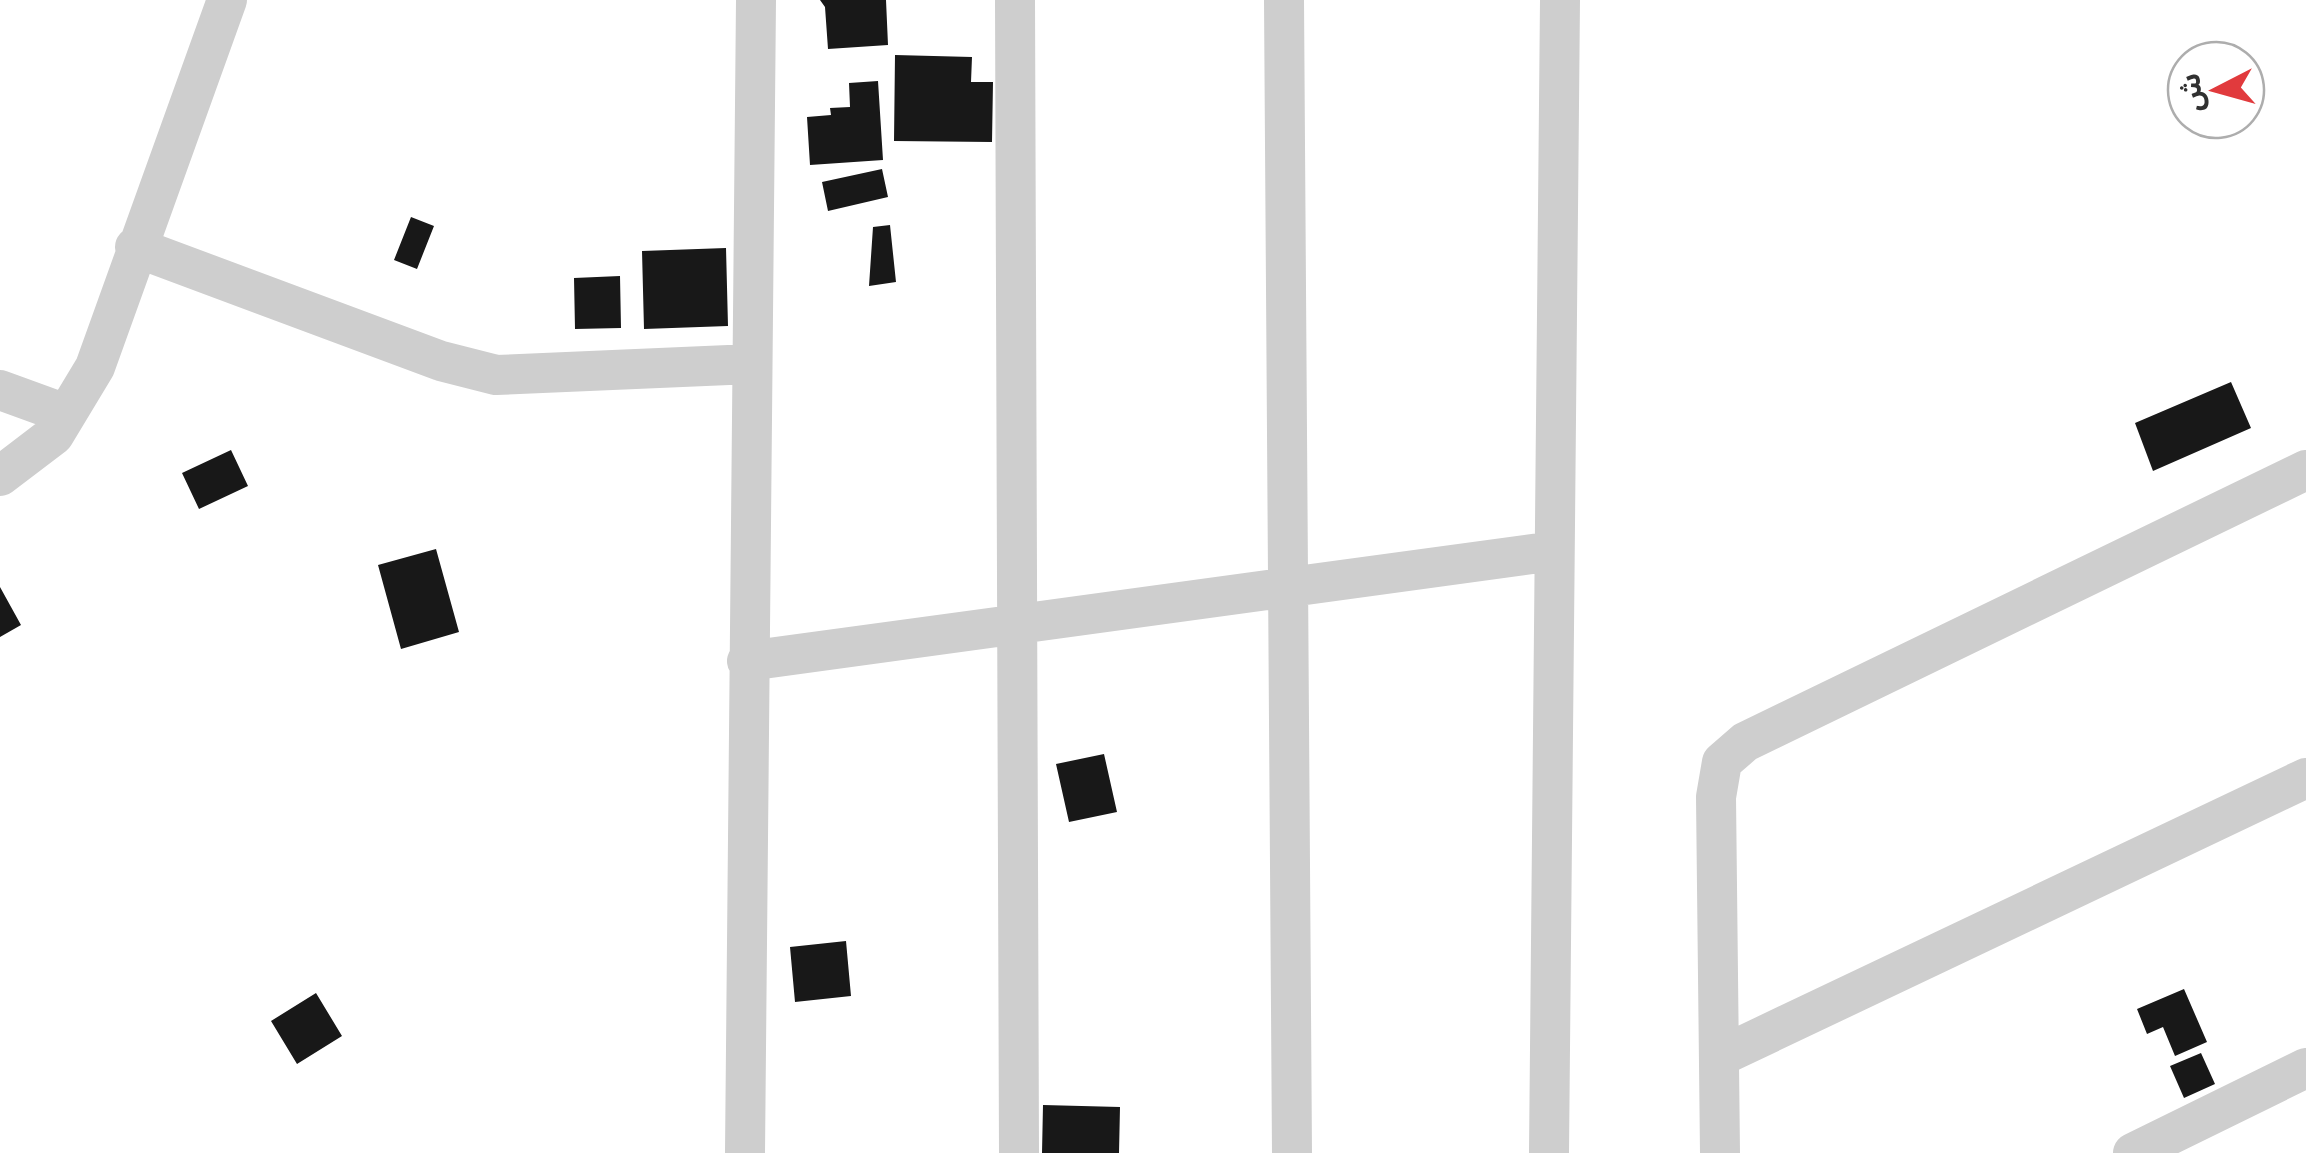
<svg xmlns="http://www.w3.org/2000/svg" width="2306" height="1153" font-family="Overpass,'Noto Sans Arabic',sans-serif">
	<rect width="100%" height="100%" fill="#fff"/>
	<path fill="#181818" d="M 820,0 L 886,0 L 888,45 L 828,49 L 825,7 Z
		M 895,55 L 972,57 L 971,82 L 993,82 L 992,142 L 894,141 Z
		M 878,81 L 883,160 L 810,165 L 807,117 L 831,115 L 830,108 L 850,107 L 849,83 Z
		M 882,169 L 888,197 L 828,211 L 822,182 Z
		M 411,217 L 434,226 L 417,269 L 394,260 Z
		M 890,225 L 896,282 L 869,286 L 873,227 Z
		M 726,248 L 728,326 L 644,329 L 642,251 Z
		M 620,276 L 621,328 L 575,329 L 574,278 Z
		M 2231,382 L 2251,428 L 2153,471 L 2135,423 Z
		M 231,450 L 248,486 L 199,509 L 182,473 Z
		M 436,549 L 459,632 L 401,649 L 378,565 Z
		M 0,587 L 21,625 L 0,637 Z
		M 1104,754 L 1117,812 L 1069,822 L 1056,764 Z
		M 846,941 L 851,996 L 795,1002 L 790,947 Z
		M 2184,989 L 2207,1042 L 2175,1056 L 2163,1027 L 2147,1034 L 2137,1009 Z
		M 316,993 L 342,1036 L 297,1064 L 271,1021 Z
		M 2201,1053 L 2215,1084 L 2184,1098 L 2170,1066 Z
		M 1043,1105 L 1120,1107 L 1119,1153 L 1042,1153 Z"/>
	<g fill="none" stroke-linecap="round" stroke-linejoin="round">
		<path stroke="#cecece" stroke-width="40" d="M 1015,0 L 1019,1153
			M 1284,0 L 1292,1153
			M 135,247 L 441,361 L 496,375 L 752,364
			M 0,390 L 66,414
			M 0,476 L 54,435 L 95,367 L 227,0
			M 747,661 L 1554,551
			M 1719,1057 L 2306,778
			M 745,1153 L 756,0
			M 1549,1153 L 1560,0
			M 1720,1153 L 1716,797 L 1722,762 L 1745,742 L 2306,470
			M 2133,1153 L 2306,1068"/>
	</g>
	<g transform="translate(2216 90) rotate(264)"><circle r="48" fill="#ffffff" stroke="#adadad" stroke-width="2.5"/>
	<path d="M0-8L18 38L0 25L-18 38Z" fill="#e13a3d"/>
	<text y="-15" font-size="28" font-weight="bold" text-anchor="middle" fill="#313131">ش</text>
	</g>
</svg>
